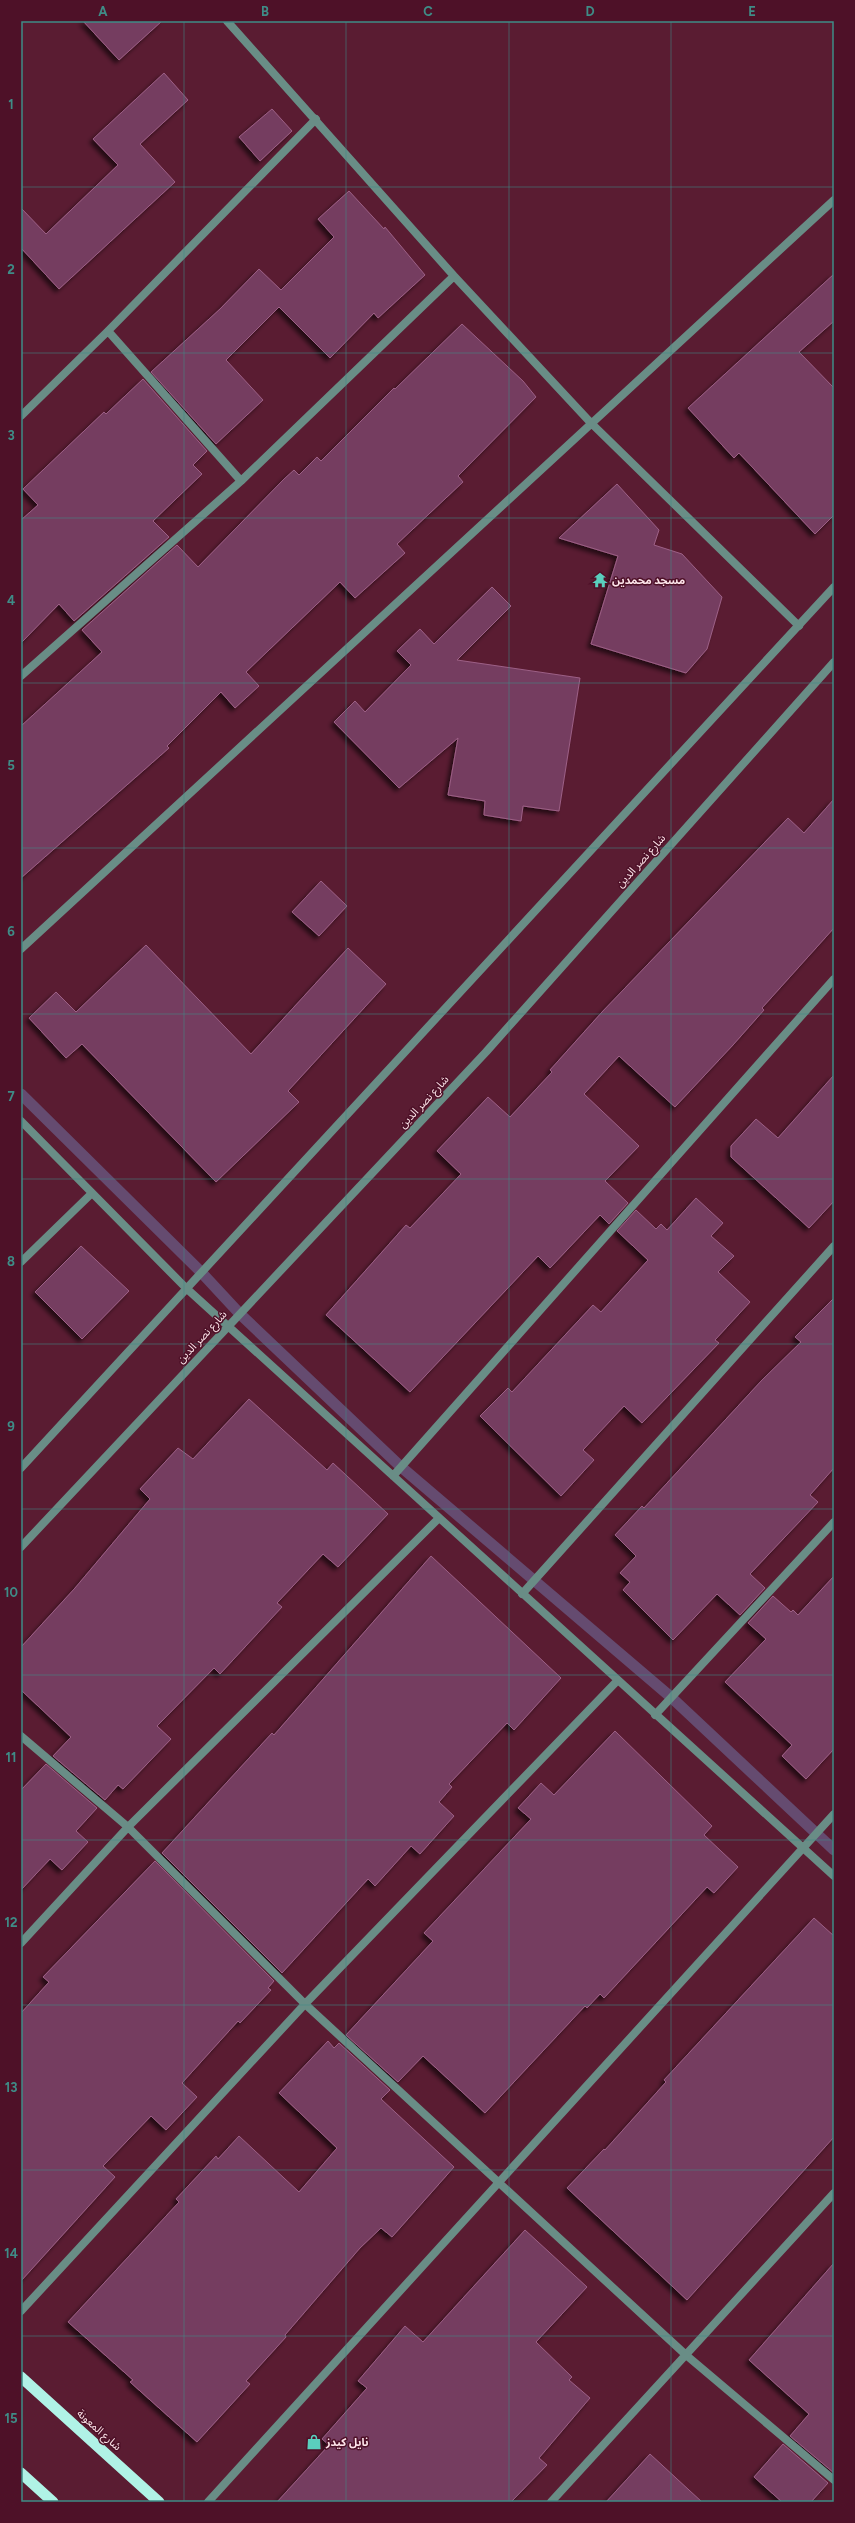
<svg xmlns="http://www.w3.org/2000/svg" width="855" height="2523" font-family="Figtree,'Noto Sans Arabic',sans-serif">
	<defs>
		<filter id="shadow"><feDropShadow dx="-3.5" dy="3.5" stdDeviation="2" flood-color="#0009"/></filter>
	</defs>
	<rect width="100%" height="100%" fill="#5a1c32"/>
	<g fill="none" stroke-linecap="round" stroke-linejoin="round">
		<path stroke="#654b70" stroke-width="11" d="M 21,1094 L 201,1272 L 240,1314 L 400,1466 L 672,1698 L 834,1850"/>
	</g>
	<path fill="#753d61" stroke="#9d6086" filter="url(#shadow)" d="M 83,21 L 162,21 L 119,60 Z
		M 164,73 L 188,100 L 140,144 L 175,182 L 59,289 L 21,248 L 21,208 L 46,234 L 118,165 L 93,139 Z
		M 272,109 L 292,131 L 260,161 L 239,137 Z
		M 349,191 L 384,229 L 385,227 L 425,275 L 378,318 L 374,313 L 330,358 L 279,307 L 226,360 L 263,400 L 216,444 L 151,372 L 220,309 L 259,269 L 281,290 L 334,237 L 318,219 Z
		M 834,274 L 834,321 L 799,352 L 834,388 L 834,515 L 815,534 L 739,453 L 734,458 L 688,408 Z
		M 462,324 L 523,381 L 536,397 L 458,476 L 463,482 L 397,544 L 405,553 L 355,598 L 340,582 L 246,672 L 259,686 L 235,708 L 221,692 L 167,746 L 169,748 L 21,878 L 21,726 L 102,652 L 82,630 L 177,545 L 198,567 L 284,479 L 294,470 L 299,475 L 317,457 L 321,461 L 394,388 L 395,389 Z
		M 143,379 L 207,451 L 193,465 L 202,474 L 153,521 L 169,537 L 74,621 L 59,604 L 21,643 L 21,520 L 38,505 L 23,489 L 104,412 L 106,414 Z
		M 617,484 L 659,530 L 654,545 L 682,554 L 722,597 L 707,649 L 686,673 L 591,644 L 618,556 L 559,538 Z
		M 492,587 L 511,606 L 457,660 L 580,678 L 559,811 L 523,806 L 521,821 L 484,815 L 485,801 L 448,795 L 458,738 L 399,788 L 334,722 L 355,701 L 365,712 L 411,665 L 397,651 L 420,629 L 434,644 Z
		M 834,799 L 834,928 L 762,1008 L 764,1010 L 733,1045 L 675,1107 L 619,1056 L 584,1094 L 639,1146 L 605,1181 L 628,1203 L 609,1224 L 600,1215 L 550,1268 L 538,1256 L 410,1392 L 326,1315 L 406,1225 L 410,1228 L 461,1174 L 437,1151 L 488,1097 L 510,1117 L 552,1072 L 550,1070 L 602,1012 L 788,818 L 804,833 Z
		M 321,881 L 347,906 L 319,936 L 292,912 Z
		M 146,945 L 251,1054 L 348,948 L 386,984 L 288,1091 L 299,1102 L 216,1182 L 82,1044 L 66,1058 L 29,1018 L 56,992 L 76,1012 Z
		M 834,1075 L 834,1201 L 809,1228 L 731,1157 L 731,1146 L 756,1119 L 778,1138 Z
		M 696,1198 L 723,1223 L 711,1236 L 734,1256 L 718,1272 L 750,1302 L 715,1340 L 719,1343 L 642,1423 L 624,1406 L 583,1450 L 594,1460 L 561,1496 L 480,1416 L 508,1388 L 512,1392 L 593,1305 L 601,1312 L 648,1260 L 617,1231 L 636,1210 L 656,1229 L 661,1224 L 667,1230 Z
		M 81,1246 L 129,1291 L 82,1339 L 35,1292 Z
		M 834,1298 L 834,1468 L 810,1495 L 818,1502 L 750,1574 L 765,1588 L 740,1615 L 717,1594 L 673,1640 L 623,1590 L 630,1582 L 620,1573 L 636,1556 L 615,1535 L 642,1506 L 644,1508 L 762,1380 L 801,1342 L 795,1337 Z
		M 249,1399 L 327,1470 L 333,1463 L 388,1514 L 338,1567 L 323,1554 L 277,1603 L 282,1607 L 220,1674 L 214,1668 L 157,1726 L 171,1739 L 123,1789 L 118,1785 L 105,1800 L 53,1756 L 71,1737 L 21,1690 L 21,1647 L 75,1588 L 150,1499 L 140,1489 L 178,1448 L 193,1459 Z
		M 431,1556 L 561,1678 L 514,1730 L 507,1723 L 449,1784 L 452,1787 L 439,1802 L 454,1816 L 420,1854 L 411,1846 L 375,1886 L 368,1879 L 282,1973 L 162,1853 L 272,1733 L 274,1735 Z
		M 834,1576 L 834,1749 L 806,1779 L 782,1756 L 792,1745 L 725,1682 L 766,1639 L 748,1623 L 773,1596 L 791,1612 L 793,1610 L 798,1615 Z
		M 615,1731 L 712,1826 L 704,1835 L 738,1867 L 714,1893 L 707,1887 L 604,1998 L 600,1994 L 587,2008 L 585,2006 L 485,2113 L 423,2056 L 398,2082 L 346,2035 L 433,1941 L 424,1933 L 531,1819 L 518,1808 L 541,1783 L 554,1795 Z
		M 46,1764 L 97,1808 L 76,1831 L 88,1842 L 62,1870 L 50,1859 L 21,1890 L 21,1790 Z
		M 155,1861 L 274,1981 L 268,1988 L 271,1990 L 240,2023 L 238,2021 L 182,2083 L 197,2097 L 166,2130 L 151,2116 L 103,2166 L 115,2177 L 21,2281 L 21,2013 L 49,1982 L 43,1977 Z
		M 814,1918 L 834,1936 L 834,2137 L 687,2300 L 567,2188 L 604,2149 L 605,2150 L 666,2082 L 664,2080 Z
		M 328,2041 L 334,2048 L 339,2043 L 390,2090 L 381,2099 L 454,2167 L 392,2237 L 381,2228 L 360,2248 L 285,2335 L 286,2337 L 246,2381 L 250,2384 L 197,2442 L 130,2382 L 133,2380 L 68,2322 L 179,2202 L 176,2199 L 216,2156 L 218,2159 L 239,2136 L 299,2192 L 337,2148 L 279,2093 Z
		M 525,2230 L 587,2287 L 536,2342 L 572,2377 L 569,2380 L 590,2398 L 539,2458 L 547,2465 L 511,2502 L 277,2502 L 329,2445 L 322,2439 L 367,2388 L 358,2381 L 405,2326 L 423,2342 Z
		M 834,2263 L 834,2473 L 790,2436 L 809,2414 L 749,2360 Z
		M 783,2444 L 828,2483 L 811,2502 L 782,2502 L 754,2477 Z
		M 650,2454 L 702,2502 L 606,2502 Z"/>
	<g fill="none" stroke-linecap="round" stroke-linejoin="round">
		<path stroke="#698d86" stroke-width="8" d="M 227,21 L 454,276 L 590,422 L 799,626
			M 108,331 L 241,481
			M 21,416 L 108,331 L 316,119
			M 21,676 L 241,481 L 454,276
			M 21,949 L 834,200
			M 21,1121 L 186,1288 L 834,1876
			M 21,1262 L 91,1194
			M 393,1476 L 834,979
			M 522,1594 L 834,1246
			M 655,1715 L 834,1522
			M 21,1736 L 128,1827 L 305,2004 L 686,2355 L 834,2480
			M 21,1943 L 128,1827 L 439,1518
			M 21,2311 L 305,2004 L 618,1680
			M 208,2502 L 834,1814
			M 551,2502 L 834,2193"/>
		<path stroke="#698d86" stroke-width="8" d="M 21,1468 L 834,587
			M 21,1547 L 486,1052 L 834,662"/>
		<path stroke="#b0f2e6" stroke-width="11" d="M 21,2377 L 159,2502
			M 21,2473 L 53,2502"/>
	</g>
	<path fill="none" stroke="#3f8c87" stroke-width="1" stroke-opacity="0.55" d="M 184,21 L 184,2502M 346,21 L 346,2502M 509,21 L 509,2502M 671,21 L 671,2502M 21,187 L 834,187M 21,353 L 834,353M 21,518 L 834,518M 21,683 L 834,683M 21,848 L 834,848M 21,1014 L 834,1014M 21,1179 L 834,1179M 21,1344 L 834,1344M 21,1509 L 834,1509M 21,1675 L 834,1675M 21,1840 L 834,1840M 21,2005 L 834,2005M 21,2170 L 834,2170M 21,2336 L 834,2336"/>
	<defs>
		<g id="temple-bare" transform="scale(1.2)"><path d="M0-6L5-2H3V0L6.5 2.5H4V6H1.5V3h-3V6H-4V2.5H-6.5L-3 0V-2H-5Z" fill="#5acebd" stroke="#4e1128" stroke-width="2.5" paint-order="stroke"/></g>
		<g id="shop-bare" transform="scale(1.2)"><path d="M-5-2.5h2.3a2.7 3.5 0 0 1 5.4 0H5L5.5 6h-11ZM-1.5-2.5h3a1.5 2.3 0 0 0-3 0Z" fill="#5acebd" stroke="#4e1128" stroke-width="2.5" paint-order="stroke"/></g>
	</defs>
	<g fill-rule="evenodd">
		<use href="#temple-bare" x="600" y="580"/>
		<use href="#shop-bare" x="314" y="2442"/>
	</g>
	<g text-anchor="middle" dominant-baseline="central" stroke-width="3" stroke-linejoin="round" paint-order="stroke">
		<g font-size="11" font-weight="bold" fill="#fee6eb" stroke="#4e1128" text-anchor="start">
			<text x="612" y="580">مسجد محمدين</text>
			<text x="326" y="2442">نايل كيدز</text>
		</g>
		<g font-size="11" fill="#fee6eb" stroke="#4e1128">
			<text transform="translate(641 861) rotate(-48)">شارع نصر الدين</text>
			<text transform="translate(424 1102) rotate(-47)">شارع نصر الدين</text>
			<text transform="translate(202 1337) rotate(-47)">شارع نصر الدين</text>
			<text transform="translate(99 2430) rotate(42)">شارع المعونة</text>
		</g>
	</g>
	<rect width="855" height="2523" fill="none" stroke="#4e1128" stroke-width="44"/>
	<rect x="22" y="22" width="811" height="2479" fill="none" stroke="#3f8c87" stroke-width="1.5"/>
	<g font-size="13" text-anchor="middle" font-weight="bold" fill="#3f8c87">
		<text x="103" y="16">A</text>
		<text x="265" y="16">B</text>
		<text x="428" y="16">C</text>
		<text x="590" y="16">D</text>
		<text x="752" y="16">E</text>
		<text x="11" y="109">1</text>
		<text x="11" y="274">2</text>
		<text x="11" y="440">3</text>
		<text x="11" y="605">4</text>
		<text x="11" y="770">5</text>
		<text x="11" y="936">6</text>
		<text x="11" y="1101">7</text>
		<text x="11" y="1266">8</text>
		<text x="11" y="1431">9</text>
		<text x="11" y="1597">10</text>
		<text x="11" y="1762">11</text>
		<text x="11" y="1927">12</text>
		<text x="11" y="2092">13</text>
		<text x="11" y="2258">14</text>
		<text x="11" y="2423">15</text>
	</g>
</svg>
